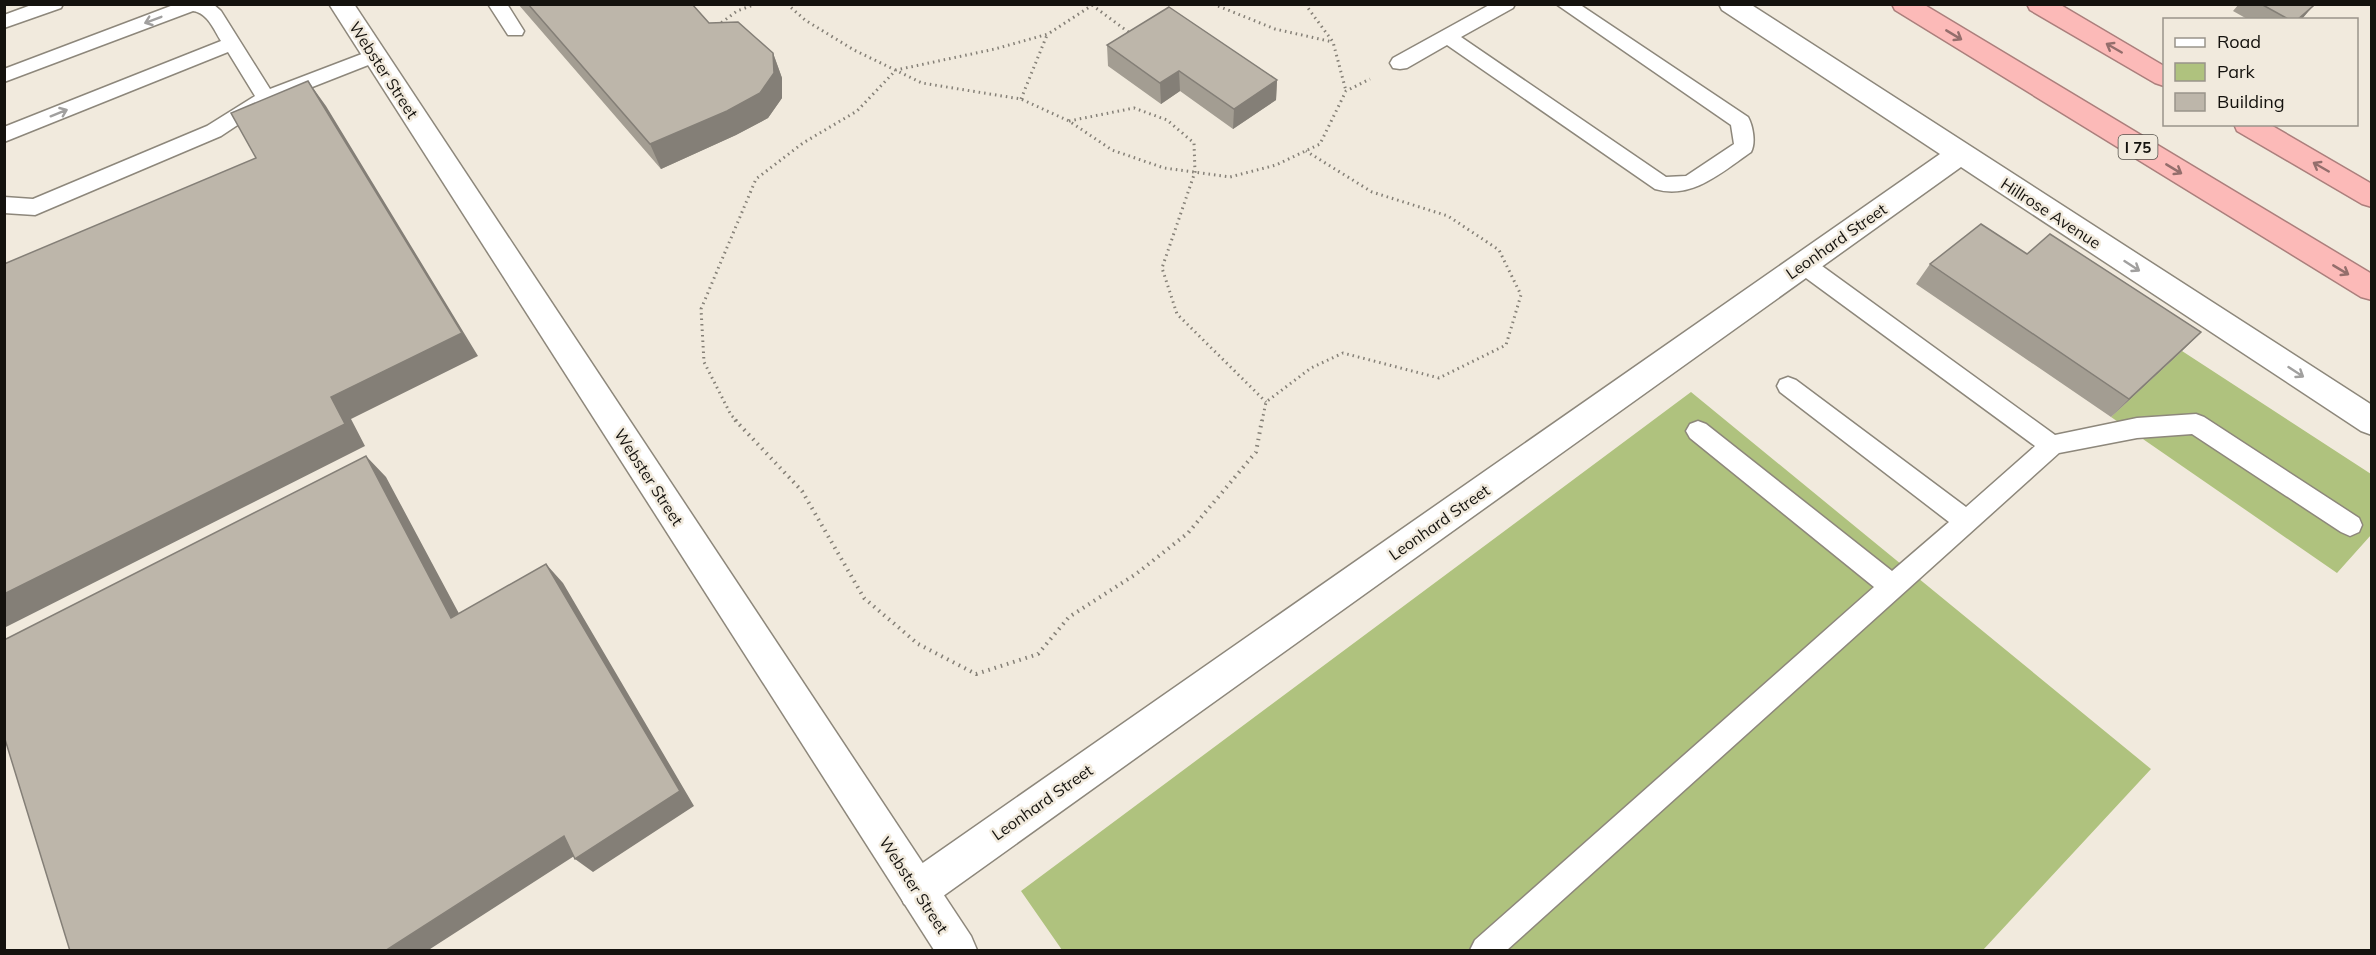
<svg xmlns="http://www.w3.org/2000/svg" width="2376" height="955" font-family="Mulish,sans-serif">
	<rect width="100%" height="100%" fill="#f1eadd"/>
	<path fill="#afc27e" d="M 2182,351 L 2371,474 L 2371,535 L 2337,573 L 2111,417 Z
		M 1691,392 L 2151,769 L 1983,950 L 1062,950 L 1021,891 Z"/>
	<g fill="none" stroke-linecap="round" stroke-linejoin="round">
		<g stroke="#8d877b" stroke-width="3">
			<path id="service" d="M 34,4 L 63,4 L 61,8 L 4,28 L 4,15 Z
				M 176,4 L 213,4 L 221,11 L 270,89 L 367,52 L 374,50 L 381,52 L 384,56 L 381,60 L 269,104 L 221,136 L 42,212 L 35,215 L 4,213 L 4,197 L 33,199 L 207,126 L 255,96 L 228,52 L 4,142 L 4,127 L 221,41 C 214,30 208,13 193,11 L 4,82 L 4,69 Z
				M 488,4 L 507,4 L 524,31 L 522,35 L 508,35 Z
				M 1491,4 L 1515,4 L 1513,8 L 1461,37 L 1666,177 L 1686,176 L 1734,144 L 1731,125 L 1556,4 L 1579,4 L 1748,117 C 1753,126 1756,143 1751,152 C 1722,172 1692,200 1655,189 L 1447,45 L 1407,68 L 1400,69 L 1393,68 L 1390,63 L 1393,58 Z
				M 1803,256 L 1811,258 L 2055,435 L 2137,418 L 2196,414 L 2204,417 L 2359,518 L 2362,525 L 2359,532 L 2350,536 L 2341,532 L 2192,434 L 2137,438 L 2059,453 L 1507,950 L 1470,950 L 1475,940 L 1874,587 L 1690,438 L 1686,431 L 1690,424 L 1698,421 L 1706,424 L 1892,571 L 1949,522 L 1780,392 L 1777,386 L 1780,380 L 1788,377 L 1796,380 L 1966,507 L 2035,446 L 1795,270 L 1792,264 L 1795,258 Z"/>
		</g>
		<g stroke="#8d877b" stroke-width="3">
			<path id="minor" d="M 1719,4 L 1750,4 L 2372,405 L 2372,435 L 2361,431 L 1961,167 L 932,904 L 918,910 L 904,904 L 898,890 L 904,876 L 1940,154 L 1722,10 Z"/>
		</g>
		<g stroke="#8d877b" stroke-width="3">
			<path id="tertiary" d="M 329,4 L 354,4 L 971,936 L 977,950 L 934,950 Z"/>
		</g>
		<g stroke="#ab7f7c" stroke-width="3">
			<path id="motorway" d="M 1892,4 L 1923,4 L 2372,274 L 2372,300 L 2361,297 L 1895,10 Z
				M 2027,4 L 2059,4 L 2164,66 L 2164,86 L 2155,83 L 2030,10 Z
				M 2234,124 L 2269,124 L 2372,184 L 2372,207 L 2362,204 L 2237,131 Z"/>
		</g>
		<path stroke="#858077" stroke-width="3" stroke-dasharray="1.5 4" stroke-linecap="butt" d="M 787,4 L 805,20 L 854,50 L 922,83 L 1021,99 L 1069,121 L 1112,150 L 1164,168 L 1230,177 L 1276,165 L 1320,144 L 1346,91 L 1370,79
			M 1213,4 L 1275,29 L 1333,42
			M 1305,4 L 1333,42 L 1346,91
			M 1092,5 L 1131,34
			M 717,26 L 737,11 L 756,4
			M 1021,99 L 1047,35
			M 1069,121 L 1134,108 L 1167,120 L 1194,143 L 1195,172 L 1162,268 L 1177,314 L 1266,402
			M 737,421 L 731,415 L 704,362 L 701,309 L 756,179 L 803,143 L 857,111 L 896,70 L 995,49 L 1048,34 L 1094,4
			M 1262,421 L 1266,402 L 1311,368 L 1343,353 L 1439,378 L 1506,345 L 1521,295 L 1499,250 L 1448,216 L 1372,192 L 1306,151"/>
		<path stroke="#858077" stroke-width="4" stroke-dasharray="1.5 5" stroke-linecap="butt" d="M 735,420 L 802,491 L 864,598 L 918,644 L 976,674 L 1038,654 L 1069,617 L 1136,574 L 1188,533 L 1256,452 L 1262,420"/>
		<use href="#service" fill="#fff" fill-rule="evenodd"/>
		<use href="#minor" fill="#fff" fill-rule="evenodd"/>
		<use href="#tertiary" fill="#fff" fill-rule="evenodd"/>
		<use href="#motorway" fill="#fcbab8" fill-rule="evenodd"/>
	</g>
	<path fill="#a39d92" d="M 518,4 L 692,4 L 709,23 L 773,53 L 782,78 L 782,98 L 768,118 L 736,135 L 661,169 Z
		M 2239,4 L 2310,4 L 2313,6 L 2301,20 L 2249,20 L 2233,11 Z
		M 1107,45 L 1277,80 L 1276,100 L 1233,129 L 1180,91 L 1161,104 L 1108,66 Z
		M 2027,254 L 2201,332 L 2111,417 L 1916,284 L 1930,264 Z"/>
	<path fill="#847f77" d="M 2313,6 L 2301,20 L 2297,20 Z
		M 773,53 L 782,78 L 782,98 L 768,118 L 736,135 L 661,169 L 650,144 Z
		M 1179,71 L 1180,91 L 1161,104 L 1160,83 Z
		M 1277,80 L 1276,100 L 1233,129 L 1234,109 Z
		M 308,81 L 326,106 L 478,356 L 351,419 L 365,446 L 4,628 L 4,594 L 331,397 Z
		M 2201,332 L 2182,351 L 2111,417 L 2129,399 Z
		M 366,456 L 386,477 L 471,636 L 451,618 Z
		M 546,564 L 563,583 L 694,806 L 593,872 L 575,859 Z
		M 564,836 L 582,851 L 427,951 L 385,951 Z"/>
	<path fill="#bdb6aa" stroke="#847f77" stroke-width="1.5" d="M 528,4 L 692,4 L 709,23 L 738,22 L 756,38 L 773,53 L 774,73 L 760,93 L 727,111 L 650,144 Z
		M 2261,4 L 2310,4 L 2313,6 L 2297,20 L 2290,20 Z
		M 1169,7 L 1277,80 L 1234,109 L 1179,71 L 1160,83 L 1107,45 Z
		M 308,81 L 462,333 L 331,397 L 345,424 L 4,594 L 4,264 L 256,158 L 231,113 Z
		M 1981,224 L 2027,254 L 2050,234 L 2201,332 L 2129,399 L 1930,264 Z
		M 366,456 L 451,618 L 546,564 L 680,791 L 575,859 L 564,836 L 385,951 L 70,951 L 4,736 L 4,640 Z"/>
	<defs><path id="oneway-shaft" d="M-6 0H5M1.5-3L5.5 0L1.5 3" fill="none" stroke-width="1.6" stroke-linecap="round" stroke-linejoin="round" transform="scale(1.5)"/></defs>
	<g stroke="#a1a09f">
		<use href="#oneway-shaft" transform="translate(153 20) rotate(159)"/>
		<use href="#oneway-shaft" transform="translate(59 113) rotate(-22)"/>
		<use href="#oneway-shaft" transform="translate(2132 266) rotate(33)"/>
		<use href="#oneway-shaft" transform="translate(2296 372) rotate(33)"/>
	</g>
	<g stroke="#946e6c">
		<use href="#oneway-shaft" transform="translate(1954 35) rotate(31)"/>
		<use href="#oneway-shaft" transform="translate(2114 48) rotate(-150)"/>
		<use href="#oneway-shaft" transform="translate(2321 167) rotate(-150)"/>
		<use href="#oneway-shaft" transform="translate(2174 169) rotate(31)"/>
		<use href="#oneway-shaft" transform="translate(2341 270) rotate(31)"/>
	</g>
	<g text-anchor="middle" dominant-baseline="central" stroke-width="5" stroke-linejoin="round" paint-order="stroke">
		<rect fill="#f1eadd" stroke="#56534c" stroke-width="1.5" x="2118.5" y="135" width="39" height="24" rx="4.5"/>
		<g font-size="15" font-weight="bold" fill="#14120e">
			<text x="2138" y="147">I 75</text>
		</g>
		<g font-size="16" fill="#14120e" stroke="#f1eadd">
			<text transform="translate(384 70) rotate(57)">Webster Street</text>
			<text transform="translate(2051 213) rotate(33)">Hillrose Avenue</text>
			<text transform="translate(1836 241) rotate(-35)">Leonhard Street</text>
			<text transform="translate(649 477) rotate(57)">Webster Street</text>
			<text transform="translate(1439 522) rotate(-35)">Leonhard Street</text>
			<text transform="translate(1042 802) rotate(-35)">Leonhard Street</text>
			<text transform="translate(914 885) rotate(57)">Webster Street</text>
		</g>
	</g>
	<rect width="2376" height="955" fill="none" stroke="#14120e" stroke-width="12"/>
	<rect x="2163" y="18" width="195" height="108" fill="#f1eadd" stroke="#99948a" stroke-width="1.5"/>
	<rect x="2175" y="38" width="30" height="9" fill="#ffffff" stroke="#99948a" stroke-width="1.5"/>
	<text x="2217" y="48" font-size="18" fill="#14120e">Road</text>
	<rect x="2175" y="63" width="30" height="18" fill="#afc27e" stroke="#99948a" stroke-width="1.5"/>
	<text x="2217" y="78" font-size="18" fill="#14120e">Park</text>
	<rect x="2175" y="93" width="30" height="18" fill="#bdb6aa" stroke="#99948a" stroke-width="1.5"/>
	<text x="2217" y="108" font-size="18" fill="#14120e">Building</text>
</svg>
